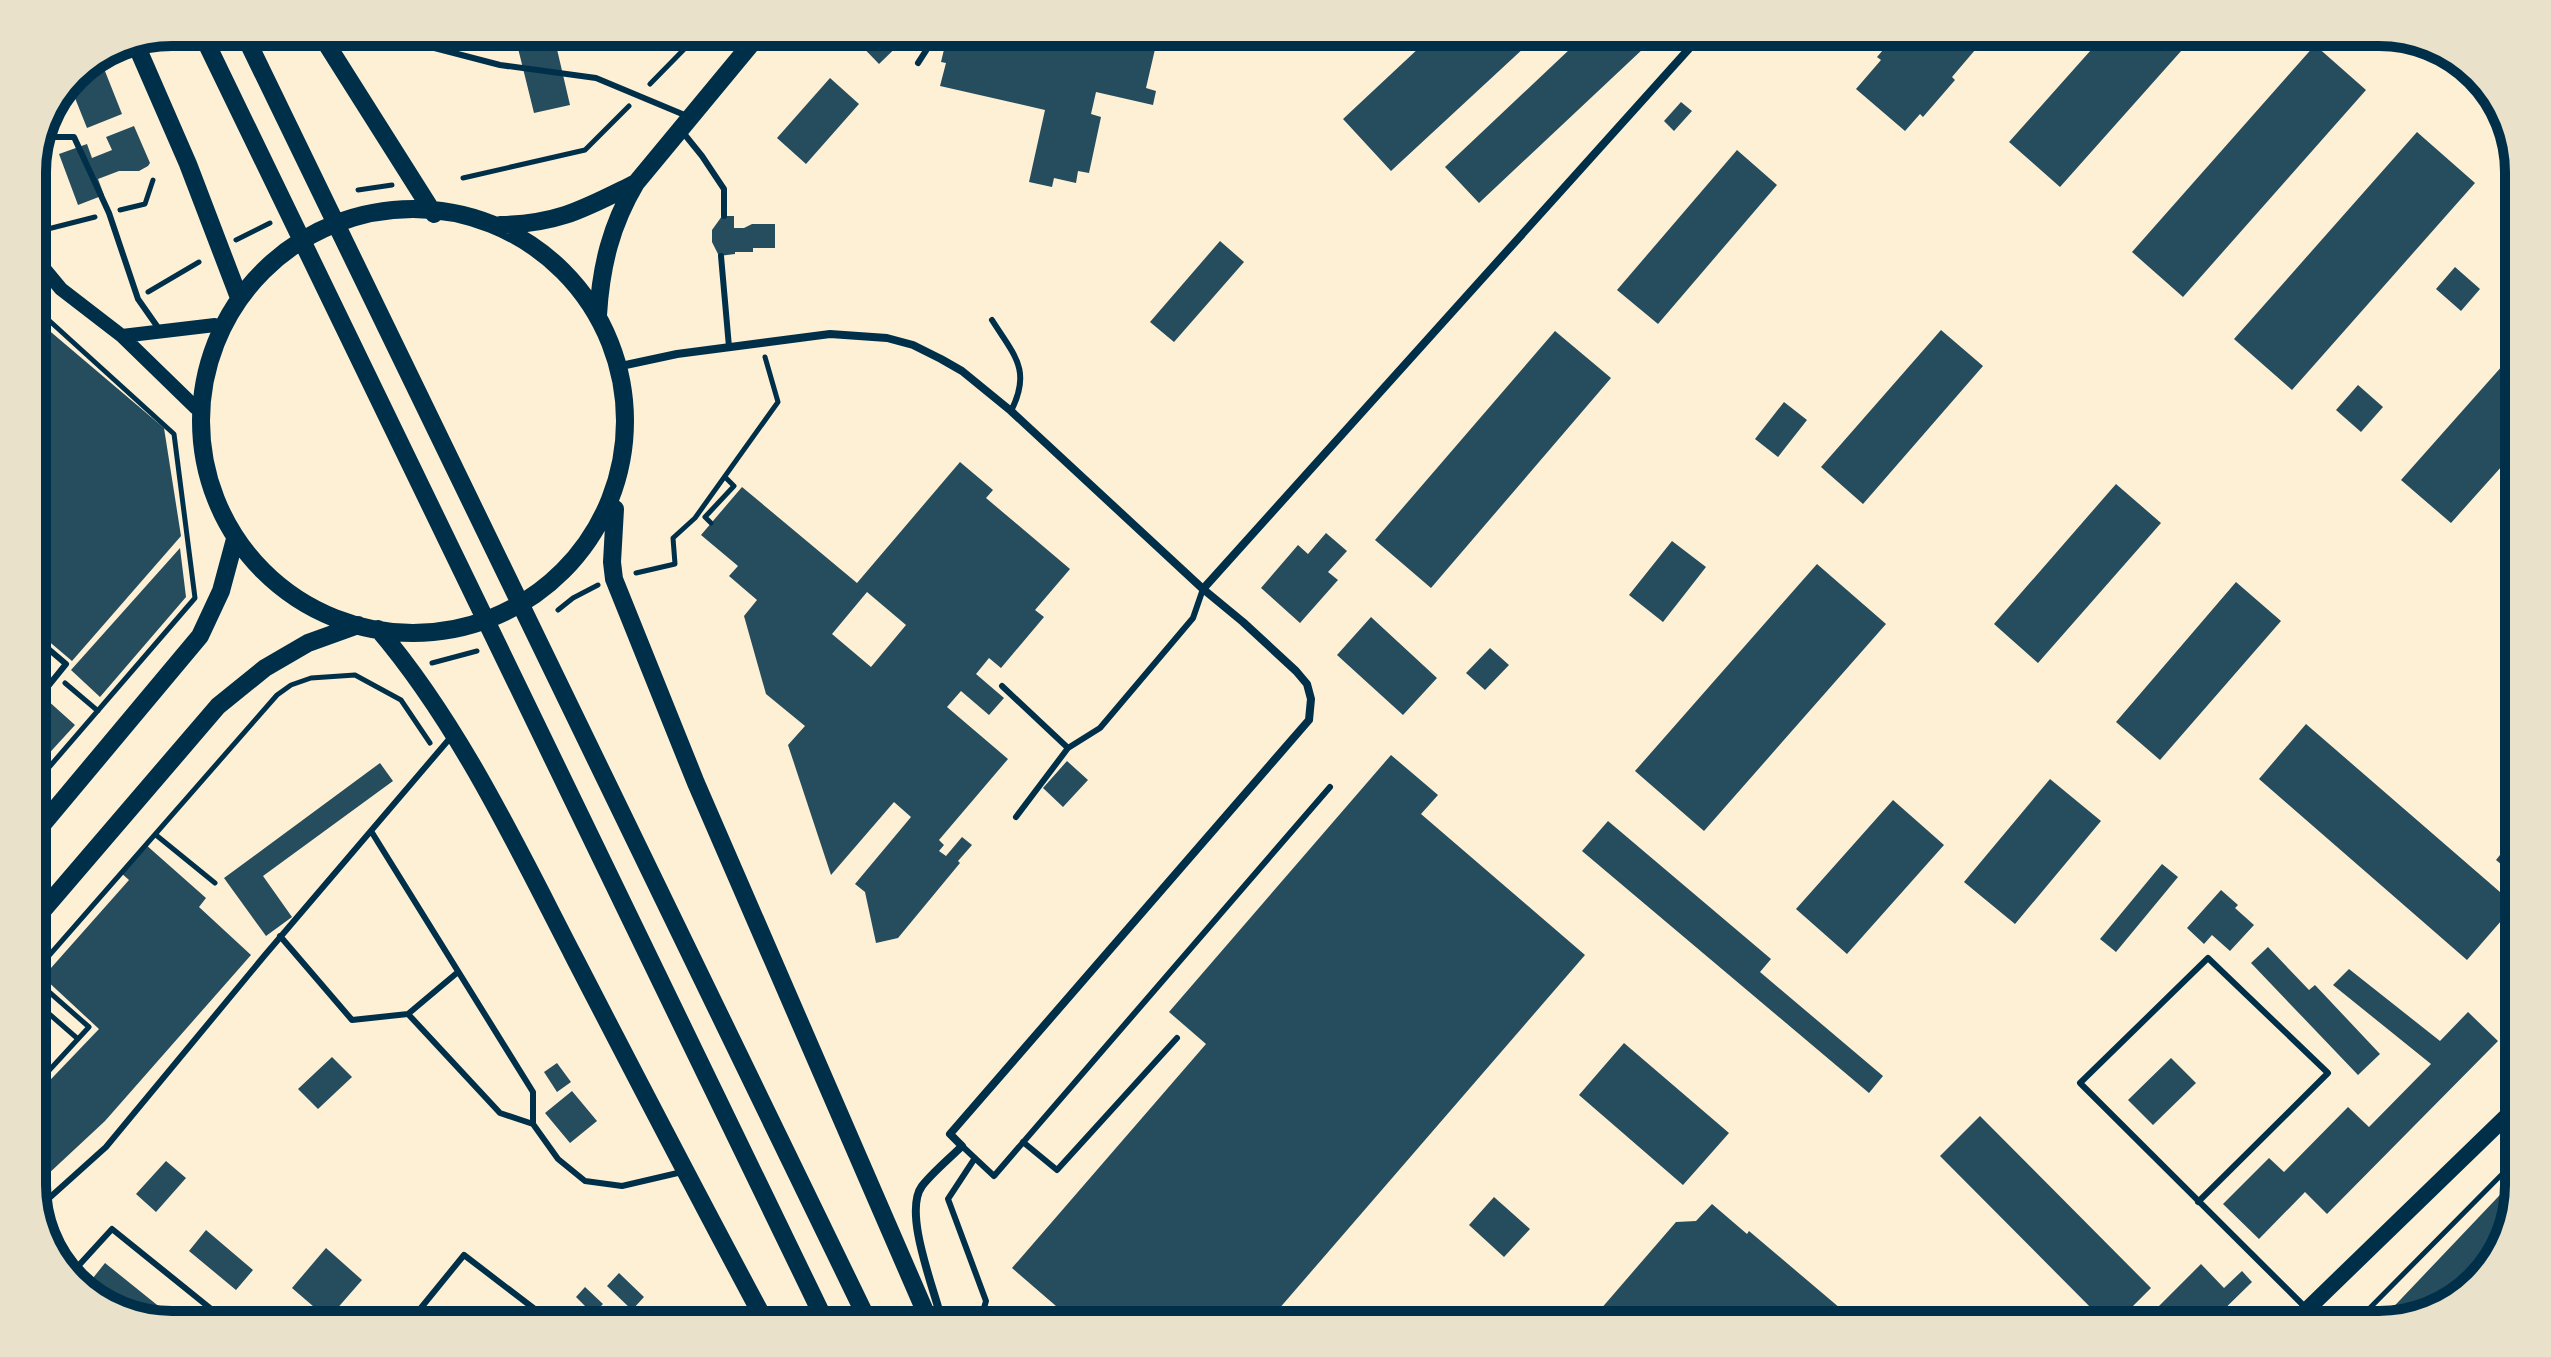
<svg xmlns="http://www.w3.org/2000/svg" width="2551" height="1357" font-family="Helvetica,sans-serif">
	<rect width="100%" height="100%" fill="#fdf0d5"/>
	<path fill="#264d5e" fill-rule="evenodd" d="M 514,32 L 553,32 L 570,105 L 534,113 Z
		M 860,32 L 912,32 L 879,64 L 854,38 Z
		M 952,32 L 1043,32 L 1099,44 L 1101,32 L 1159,32 L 1146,88 L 1156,91 L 1153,105 L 1096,92 L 1091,114 L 1101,117 L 1089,173 L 1078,171 L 1076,183 L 1054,178 L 1052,187 L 1029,182 L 1045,110 L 940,86 L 946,63 L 941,62 L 947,37 L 951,38 Z
		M 1393,32 L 1419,32 L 1405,45 Z
		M 1436,32 L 1512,32 L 1526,46 L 1391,171 L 1343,119 Z
		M 1588,32 L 1661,32 L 1479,203 L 1445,167 Z
		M 1906,32 L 1996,32 L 1985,46 L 1981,43 L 1952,77 L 1955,80 L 1923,117 L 1920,114 L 1905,131 L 1856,89 L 1881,60 L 1877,57 L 1889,43 L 1893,46 Z
		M 2107,32 L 2198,32 L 2060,187 L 2009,142 Z
		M 2315,45 L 2366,90 L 2183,297 L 2132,252 Z
		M 99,56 L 122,114 L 87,128 L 69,83 L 73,73 Z
		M 830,78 L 859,104 L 806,164 L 777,138 Z
		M 1681,102 L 1692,111 L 1674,131 L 1664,121 Z
		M 134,126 L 150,163 L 148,166 L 139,171 L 119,171 L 98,179 L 104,195 L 78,205 L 59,154 L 87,144 L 92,158 L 112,150 L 106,137 Z
		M 2417,132 L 2475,183 L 2292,390 L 2234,339 Z
		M 1737,150 L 1777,185 L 1658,324 L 1617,290 Z
		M 722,216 L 734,216 L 734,228 L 744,228 L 752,224 L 775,224 L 775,248 L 753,248 L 753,252 L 735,252 L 735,254 L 719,256 L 712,242 L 712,230 Z
		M 1220,241 L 1244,262 L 1174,342 L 1150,322 Z
		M 2455,267 L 2480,289 L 2461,311 L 2436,289 Z
		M 32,316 L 164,428 L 181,536 L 72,661 L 32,627 Z
		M 1941,330 L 1983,366 L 1863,504 L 1821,467 Z
		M 1555,331 L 1611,378 L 1431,588 L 1375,540 Z
		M 2519,347 L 2519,447 L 2451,523 L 2401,480 Z
		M 2358,385 L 2383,407 L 2361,432 L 2336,410 Z
		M 1784,402 L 1807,420 L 1778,457 L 1755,439 Z
		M 960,462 L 993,490 L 986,498 L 1070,569 L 1035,610 L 1044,617 L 1001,668 L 989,658 L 976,674 L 1004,698 L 989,715 L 961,691 L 947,707 L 1008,759 L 939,840 L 944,845 L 939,851 L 946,856 L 962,837 L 972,845 L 958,861 L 960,863 L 898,938 L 876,943 L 865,892 L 855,884 L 911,817 L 894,802 L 831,875 L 788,745 L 805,726 L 766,694 L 744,616 L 757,600 L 729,576 L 738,566 L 701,535 L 742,487 L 857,583 ZM 867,592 L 906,625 L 871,667 L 832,634 Z
		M 2116,484 L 2161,523 L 2038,663 L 1994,624 Z
		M 1326,533 L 1347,551 L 1328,572 L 1338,580 L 1300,623 L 1261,588 L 1298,545 L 1308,554 Z
		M 1672,541 L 1706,567 L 1663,622 L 1629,595 Z
		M 180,548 L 186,597 L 100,697 L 71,670 Z
		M 1817,564 L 1886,624 L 1704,831 L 1635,771 Z
		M 2236,582 L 2281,621 L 2160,760 L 2116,722 Z
		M 1371,617 L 1437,678 L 1403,715 L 1337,655 Z
		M 1490,648 L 1509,665 L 1485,690 L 1466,673 Z
		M 46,699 L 75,725 L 32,772 L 32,714 Z
		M 2306,724 L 2515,905 L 2467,960 L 2259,779 Z
		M 1391,755 L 1438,795 L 1421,814 L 1585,955 L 1265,1325 L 1078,1325 L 1012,1268 L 1206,1044 L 1169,1012 Z
		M 1067,761 L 1088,780 L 1063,807 L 1043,788 Z
		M 380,763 L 393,781 L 263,876 L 292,917 L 266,936 L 224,878 Z
		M 2050,779 L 2101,821 L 2015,924 L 1964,882 Z
		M 1893,800 L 1944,845 L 1847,954 L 1796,909 Z
		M 1608,821 L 1771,959 L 1760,972 L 1883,1076 L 1869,1093 L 1582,851 Z
		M 2519,831 L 2519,879 L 2496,860 Z
		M 145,844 L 206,898 L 199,907 L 251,955 L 105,1121 L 32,1189 L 32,1099 L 99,1029 L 43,977 L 129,880 L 120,872 Z
		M 2162,864 L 2178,877 L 2116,952 L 2100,939 Z
		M 2221,890 L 2238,905 L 2235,908 L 2254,925 L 2230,951 L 2212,935 L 2204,944 L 2187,928 Z
		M 2268,947 L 2309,990 L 2315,985 L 2380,1054 L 2358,1075 L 2251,963 Z
		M 2349,969 L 2440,1041 L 2468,1012 L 2498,1041 L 2327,1214 L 2305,1192 L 2259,1239 L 2223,1204 L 2269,1158 L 2284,1172 L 2348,1107 L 2369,1127 L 2431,1064 L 2333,985 Z
		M 1624,1043 L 1729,1133 L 1683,1185 L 1579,1095 Z
		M 332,1057 L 352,1077 L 318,1109 L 298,1089 Z
		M 2171,1058 L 2196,1083 L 2153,1125 L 2128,1100 Z
		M 557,1063 L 571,1082 L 557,1092 L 544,1072 Z
		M 572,1091 L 597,1121 L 570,1143 L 545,1113 Z
		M 1980,1116 L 2151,1288 L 2131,1308 L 2144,1321 L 2201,1264 L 2224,1288 L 2242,1271 L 2252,1282 L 2208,1325 L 2127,1325 L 2121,1319 L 2114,1325 L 2108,1325 L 1940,1156 Z
		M 166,1161 L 186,1178 L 156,1212 L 136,1194 Z
		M 2516,1178 L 2519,1184 L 2504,1247 L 2449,1306 L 2386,1323 L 2382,1319 Z
		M 1494,1197 L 1530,1229 L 1504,1257 L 1469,1225 Z
		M 1712,1204 L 1747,1234 L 1749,1231 L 1860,1325 L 1587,1325 L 1676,1222 L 1696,1221 Z
		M 206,1230 L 253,1270 L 236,1290 L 189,1251 Z
		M 326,1248 L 362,1280 L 328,1319 L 292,1288 Z
		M 105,1263 L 141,1292 L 182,1325 L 110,1310 L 85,1288 Z
		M 619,1273 L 644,1297 L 632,1310 L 607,1286 Z
		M 585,1287 L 603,1304 L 593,1314 L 576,1297 Z
		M 457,1309 L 476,1325 L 444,1325 Z"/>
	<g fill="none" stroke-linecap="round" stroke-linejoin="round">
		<path stroke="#003049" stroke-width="5" d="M 650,84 L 701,32
			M 463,178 L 585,150 L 629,106
			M 358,190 L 392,185
			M 120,210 L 145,204 L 153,180
			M 32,233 L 95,217
			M 236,240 L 270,223
			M 148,292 L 199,262
			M 32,305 L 174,434 L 195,598 L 32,787
			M 711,523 L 705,517 L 734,486 L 725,477
			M 636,573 L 675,564 L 673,538 L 695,518 L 778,402 L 765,357
			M 558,610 L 573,598 L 598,585
			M 432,663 L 477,651
			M 65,683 L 98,711
			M 156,835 L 215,883
			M 32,975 L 277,695 L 291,685 L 311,678 L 355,675 L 401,700 L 430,743
			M 32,977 L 89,1027 L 32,1089
			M 32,999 L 78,1039
			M 2353,1325 L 2519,1157"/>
		<path stroke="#003049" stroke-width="6" d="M 373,32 L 500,65 L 596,78 L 687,116
			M 918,63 L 938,32
			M 681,130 L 702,156 L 724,189 L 724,216
			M 44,137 L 74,137 L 109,213 L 138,299 L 159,329
			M 721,256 L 729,347
			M 992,320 C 1014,355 1032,370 1011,411
			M 32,635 L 66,664 L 32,706
			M 1002,686 L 1068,748
			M 1016,817 L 1068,748 L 1100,728 L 1193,618 L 1203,589
			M 371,831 L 533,1092 L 533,1124 L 558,1159 L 585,1181 L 622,1186 L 682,1172
			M 280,936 L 352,1020 L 408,1014 L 500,1113 L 533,1124
			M 408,1014 L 458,972
			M 1023,1142 L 1057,1170 L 1177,1038
			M 962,1146 L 994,1176 L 1330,787
			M 975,1158 L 948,1199 L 986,1301 L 979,1325
			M 2198,1202 L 2328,1073 L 2208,958 L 2080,1083 L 2307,1309
			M 37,1209 L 106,1147 L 265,955 L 451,737
			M 70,1275 L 112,1229 L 231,1325
			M 407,1325 L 464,1255 L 549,1320 L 545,1325"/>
		<path stroke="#003049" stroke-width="8" d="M 621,366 L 677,354 L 830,334 L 887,338 L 913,345 L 941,359 L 962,371 L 1011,411 L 1203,589 L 1243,622 L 1296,671 L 1307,684 L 1311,699 L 1309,720 L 950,1134 L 962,1146 C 949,1159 933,1172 922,1186 C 902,1213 936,1293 943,1325
			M 1203,589 L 1704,32"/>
		<path stroke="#003049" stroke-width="14" d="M 32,254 L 61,289 L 122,336 L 196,408
			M 122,336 L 215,325"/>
		<path stroke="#003049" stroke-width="16" d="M 2291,1325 L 2519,1104"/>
		<path stroke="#003049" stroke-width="18" d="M 201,32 L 827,1325
			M 243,32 L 870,1325
			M 319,32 L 434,214
			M 134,40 L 188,164 L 238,295
			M201 421a212 212 0 1 1 424 0a212 212 0 1 1-424 0Z
			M 500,225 C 559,224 585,208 636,183
			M 598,315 C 601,266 611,225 636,183 L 761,32
			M 615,509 L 612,562 L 614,579 L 696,783 L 931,1325
			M 378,629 C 459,724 516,845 573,955 C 637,1079 701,1202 767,1325
			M 32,837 L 200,636 L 221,591 L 235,539
			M 32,923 L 218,706 L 265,668 L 308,643 L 358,625"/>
	</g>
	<path d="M0 0H2551V1357H0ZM172 46H2379A126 126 0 0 1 2505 172V1185A126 126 0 0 1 2379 1311H172A126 126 0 0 1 46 1185V172A126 126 0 0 1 172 46Z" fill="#e9e1ca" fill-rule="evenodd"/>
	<path fill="none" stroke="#003049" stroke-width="10" d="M172 46H2379A126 126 0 0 1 2505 172V1185A126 126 0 0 1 2379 1311H172A126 126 0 0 1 46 1185V172A126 126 0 0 1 172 46Z"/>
</svg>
